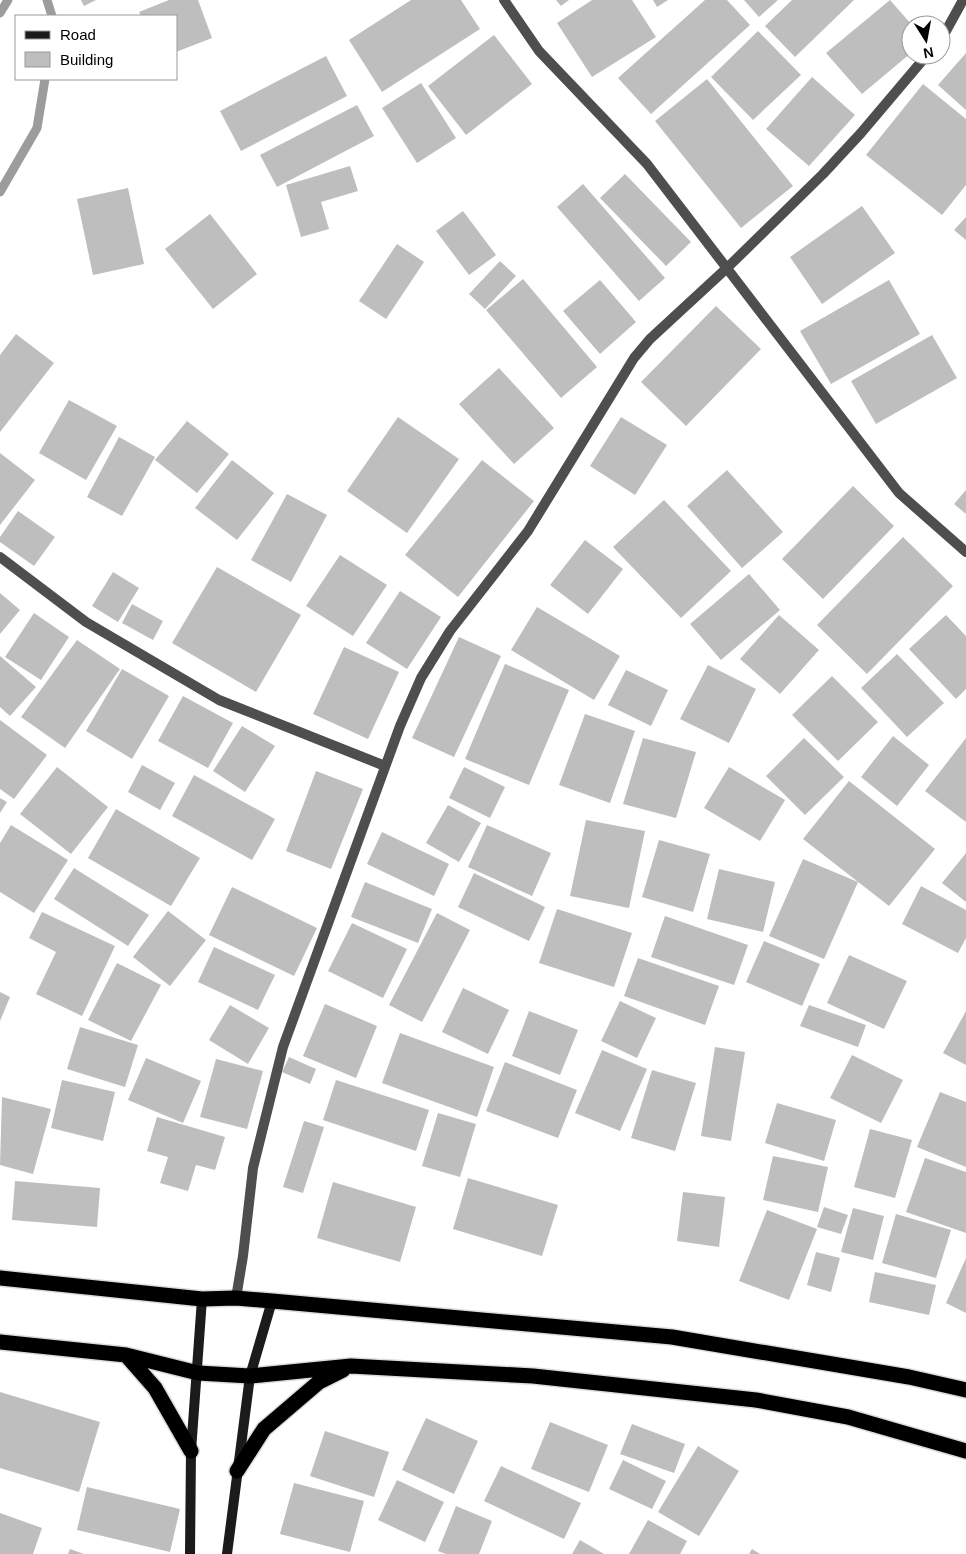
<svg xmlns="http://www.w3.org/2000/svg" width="966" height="1554" font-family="Arial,sans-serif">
	<rect width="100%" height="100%" fill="#fff"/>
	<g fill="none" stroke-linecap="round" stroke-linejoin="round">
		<path stroke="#9c9c9c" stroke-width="9" d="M 47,0 L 52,16
			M 0,13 L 8,0
			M 0,192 L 37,128 L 45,79"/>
	</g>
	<path fill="#bebebe" d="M 81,0 L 96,0 L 84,6 Z
		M 169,0 L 198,0 L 212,38 L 176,52 L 176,16 L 141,16 L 139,12 Z
		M 411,0 L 461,0 L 480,29 L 382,92 L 349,40 Z
		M 556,0 L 569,0 L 561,6 Z
		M 592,0 L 632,0 L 656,37 L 592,77 L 557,23 Z
		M 653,0 L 668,0 L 657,7 Z
		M 705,0 L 727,0 L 750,25 L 651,114 L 618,78 Z
		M 744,0 L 778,0 L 759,17 Z
		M 792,0 L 854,0 L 795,57 L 765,26 Z
		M 890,0 L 911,24 L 911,53 L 862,94 L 826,53 Z
		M 758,31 L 801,75 L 753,120 L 711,77 Z
		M 494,35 L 532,84 L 466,135 L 428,86 Z
		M 966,53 L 966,110 L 938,85 Z
		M 326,56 L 347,96 L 241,151 L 220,111 Z
		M 812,77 L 855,115 L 809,166 L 766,129 Z
		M 707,79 L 793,186 L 741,228 L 655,121 Z
		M 421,83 L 456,138 L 417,163 L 382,108 Z
		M 923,84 L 966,119 L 966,185 L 942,215 L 866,155 Z
		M 357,105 L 374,136 L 277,187 L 260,155 Z
		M 350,166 L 358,191 L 321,202 L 329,229 L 301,237 L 286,185 Z
		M 625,174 L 691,242 L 666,266 L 600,198 Z
		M 583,184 L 665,278 L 639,301 L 557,207 Z
		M 128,188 L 144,264 L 93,275 L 77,199 Z
		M 862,206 L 895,253 L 822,304 L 790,257 Z
		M 463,211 L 496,255 L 469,275 L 436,231 Z
		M 210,214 L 257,274 L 213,309 L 165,249 Z
		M 966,217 L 966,240 L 954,230 Z
		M 397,244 L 424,262 L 386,319 L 359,301 Z
		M 500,261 L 516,276 L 485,309 L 469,294 Z
		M 523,279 L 597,367 L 561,398 L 486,310 Z
		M 600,280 L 636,322 L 600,354 L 563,311 Z
		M 889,280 L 920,334 L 831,384 L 800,331 Z
		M 716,306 L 761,349 L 686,426 L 641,382 Z
		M 16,334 L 54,363 L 0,432 L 0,355 Z
		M 932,335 L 957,378 L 876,424 L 851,381 Z
		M 499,368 L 554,428 L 514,464 L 459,404 Z
		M 69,400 L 117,426 L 86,480 L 39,453 Z
		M 398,417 L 459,459 L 407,533 L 347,491 Z
		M 621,417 L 667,445 L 635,495 L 590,466 Z
		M 187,421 L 229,454 L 197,493 L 155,460 Z
		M 119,437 L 155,457 L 122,516 L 87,497 Z
		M 0,453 L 35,480 L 0,525 Z
		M 232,460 L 274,493 L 237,540 L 195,508 Z
		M 482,460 L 534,501 L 458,597 L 405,555 Z
		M 727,470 L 783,532 L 742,568 L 687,506 Z
		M 853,486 L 894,526 L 823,599 L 782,559 Z
		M 966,490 L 966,514 L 954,504 Z
		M 287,494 L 327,515 L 291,582 L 251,560 Z
		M 664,500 L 731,571 L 681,618 L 613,547 Z
		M 18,511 L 55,537 L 34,566 L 0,542 L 0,537 Z
		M 903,537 L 953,586 L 867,674 L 817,625 Z
		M 585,540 L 623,569 L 588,614 L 550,585 Z
		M 340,555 L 387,585 L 353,636 L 306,606 Z
		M 217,567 L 301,615 L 256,692 L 172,643 Z
		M 113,572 L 139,588 L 118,622 L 92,606 Z
		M 749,574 L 780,610 L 721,660 L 690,624 Z
		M 400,591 L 441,617 L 407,669 L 366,643 Z
		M 0,593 L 20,610 L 0,634 Z
		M 132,604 L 163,621 L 153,640 L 122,623 Z
		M 537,607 L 620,656 L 594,700 L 511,650 Z
		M 34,613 L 69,637 L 41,680 L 5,657 Z
		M 779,615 L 819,650 L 780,694 L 740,659 Z
		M 946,615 L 966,636 L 966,689 L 956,699 L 909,649 Z
		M 459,637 L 501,656 L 454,757 L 412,738 Z
		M 77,640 L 120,669 L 65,748 L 21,717 Z
		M 344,647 L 399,672 L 368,739 L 313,714 Z
		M 897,654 L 944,703 L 907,737 L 861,688 Z
		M 0,656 L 36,687 L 10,716 L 0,707 Z
		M 505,664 L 569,690 L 529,785 L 465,759 Z
		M 708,665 L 756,689 L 729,743 L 680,719 Z
		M 122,669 L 169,696 L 132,759 L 86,731 Z
		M 626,670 L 668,690 L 651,726 L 608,705 Z
		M 832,676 L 878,722 L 838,761 L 792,715 Z
		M 183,696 L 233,723 L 208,768 L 158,741 Z
		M 585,714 L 635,731 L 610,803 L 559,785 Z
		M 0,720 L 47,755 L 14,799 L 0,789 Z
		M 242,726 L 275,746 L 245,792 L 213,771 Z
		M 893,736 L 929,765 L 897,806 L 861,777 Z
		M 643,738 L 696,752 L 676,818 L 623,804 Z
		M 804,738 L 844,777 L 805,815 L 766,776 Z
		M 966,738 L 966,822 L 925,791 Z
		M 142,765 L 175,783 L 160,810 L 128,792 Z
		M 57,767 L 108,807 L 71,854 L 20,814 Z
		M 464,767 L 505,787 L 490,818 L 449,798 Z
		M 729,767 L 785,800 L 760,841 L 704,808 Z
		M 316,771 L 363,789 L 331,869 L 286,851 Z
		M 194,775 L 275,819 L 252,860 L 172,816 Z
		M 849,781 L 935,849 L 889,906 L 803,839 Z
		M 0,798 L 7,802 L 0,813 Z
		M 448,805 L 481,823 L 459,862 L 426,843 Z
		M 116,809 L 200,858 L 171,906 L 88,858 Z
		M 586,820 L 645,831 L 629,908 L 570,896 Z
		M 11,825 L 68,860 L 34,913 L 0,892 L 0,843 Z
		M 487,825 L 551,853 L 532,896 L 468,867 Z
		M 382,832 L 449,864 L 434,896 L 367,864 Z
		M 659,840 L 710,854 L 693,912 L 642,897 Z
		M 966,853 L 966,902 L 942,883 Z
		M 803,859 L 858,882 L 824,959 L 769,936 Z
		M 74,868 L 149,915 L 128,946 L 54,899 Z
		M 719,869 L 775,882 L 763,932 L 707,919 Z
		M 474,873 L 545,907 L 529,941 L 458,907 Z
		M 365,882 L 432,909 L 418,943 L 351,917 Z
		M 921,886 L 966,910 L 966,938 L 958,953 L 902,924 Z
		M 232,887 L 317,928 L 294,976 L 209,935 Z
		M 557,909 L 632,933 L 614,987 L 539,963 Z
		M 168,911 L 206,940 L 170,986 L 133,957 Z
		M 42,912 L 115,946 L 82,1016 L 36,994 L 56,952 L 29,938 Z
		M 437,913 L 470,930 L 422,1022 L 389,1005 Z
		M 665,916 L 748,945 L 734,985 L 651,957 Z
		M 352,923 L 407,949 L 383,998 L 328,971 Z
		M 764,941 L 820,964 L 802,1006 L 746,982 Z
		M 214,947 L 275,975 L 258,1010 L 198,982 Z
		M 849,955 L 907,981 L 884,1029 L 827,1003 Z
		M 638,958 L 719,986 L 705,1025 L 624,996 Z
		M 117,963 L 161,985 L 131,1041 L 88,1020 Z
		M 463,988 L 509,1010 L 488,1054 L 442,1032 Z
		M 0,992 L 10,997 L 0,1021 Z
		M 620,1001 L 656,1018 L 637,1058 L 601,1041 Z
		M 325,1004 L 377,1026 L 356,1078 L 303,1056 Z
		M 230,1005 L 269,1028 L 248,1064 L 209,1040 Z
		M 809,1005 L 866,1025 L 858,1047 L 800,1026 Z
		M 529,1011 L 578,1030 L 560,1075 L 512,1056 Z
		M 966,1011 L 966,1065 L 943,1053 Z
		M 80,1027 L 138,1045 L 125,1087 L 67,1069 Z
		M 400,1033 L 494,1067 L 477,1117 L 382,1083 Z
		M 715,1047 L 745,1052 L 731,1141 L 701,1136 Z
		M 602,1050 L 647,1069 L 620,1131 L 575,1113 Z
		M 852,1055 L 903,1080 L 881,1123 L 830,1098 Z
		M 289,1057 L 316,1069 L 310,1084 L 282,1072 Z
		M 146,1058 L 201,1081 L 183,1123 L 128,1100 Z
		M 216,1059 L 263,1071 L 247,1129 L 200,1117 Z
		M 505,1062 L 577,1090 L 558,1138 L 486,1111 Z
		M 652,1070 L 696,1083 L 675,1151 L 631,1138 Z
		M 62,1080 L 115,1092 L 103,1141 L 51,1128 Z
		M 336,1080 L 429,1110 L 416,1151 L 323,1120 Z
		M 940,1092 L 966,1102 L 966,1167 L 917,1147 Z
		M 2,1097 L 51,1109 L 33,1174 L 0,1165 Z
		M 777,1103 L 836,1120 L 824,1161 L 765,1143 Z
		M 438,1113 L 476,1124 L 460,1177 L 422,1166 Z
		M 157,1117 L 225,1137 L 215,1170 L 196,1165 L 188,1191 L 160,1183 L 168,1157 L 147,1151 Z
		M 304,1121 L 324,1127 L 303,1193 L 283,1187 Z
		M 870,1129 L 912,1140 L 895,1198 L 854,1187 Z
		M 773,1156 L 828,1167 L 818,1212 L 763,1200 Z
		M 925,1158 L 966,1172 L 966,1233 L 906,1212 Z
		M 468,1178 L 558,1205 L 542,1256 L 453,1229 Z
		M 15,1181 L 100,1188 L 97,1227 L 12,1220 Z
		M 333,1182 L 416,1207 L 400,1262 L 317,1238 Z
		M 683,1192 L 725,1197 L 719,1247 L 677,1241 Z
		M 824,1207 L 848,1215 L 841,1234 L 817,1227 Z
		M 853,1208 L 884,1216 L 873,1260 L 841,1252 Z
		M 767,1210 L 817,1229 L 789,1300 L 739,1281 Z
		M 896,1214 L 951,1230 L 936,1278 L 882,1263 Z
		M 816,1252 L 840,1258 L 831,1292 L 807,1285 Z
		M 966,1258 L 966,1313 L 946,1303 Z
		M 875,1272 L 936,1285 L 929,1315 L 869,1302 Z
		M 0,1392 L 100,1422 L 79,1492 L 0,1468 Z
		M 426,1418 L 478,1441 L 454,1494 L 402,1470 Z
		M 550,1422 L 608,1445 L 589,1492 L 531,1469 Z
		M 632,1424 L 685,1444 L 674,1473 L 620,1454 Z
		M 325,1431 L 389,1452 L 374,1497 L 310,1476 Z
		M 698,1446 L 739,1471 L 699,1536 L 658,1512 Z
		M 623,1460 L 666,1481 L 652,1509 L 609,1489 Z
		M 501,1466 L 581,1503 L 564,1539 L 484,1501 Z
		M 397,1480 L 444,1502 L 425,1542 L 378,1520 Z
		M 294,1483 L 364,1501 L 350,1552 L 280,1534 Z
		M 87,1487 L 180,1509 L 170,1552 L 77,1530 Z
		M 456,1506 L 492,1521 L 479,1554 L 446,1554 L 438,1551 Z
		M 0,1513 L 42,1528 L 33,1554 L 0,1554 Z
		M 648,1520 L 687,1541 L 680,1554 L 629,1554 Z
		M 580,1540 L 604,1554 L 572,1554 Z
		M 70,1549 L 84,1554 L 68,1554 Z
		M 752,1549 L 760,1554 L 749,1554 Z"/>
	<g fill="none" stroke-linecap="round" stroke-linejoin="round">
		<g stroke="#dbdbdb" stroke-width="18">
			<path id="highway" d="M 0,1278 L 202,1299 L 236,1298 L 272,1301 L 672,1337 L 909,1377 L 966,1390
				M 0,1342 L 126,1355 L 198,1373 L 250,1376 L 351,1366 L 533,1376 L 756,1400 L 848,1417 L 966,1451
				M 126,1355 L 155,1388 L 191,1451
				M 237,1471 L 264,1429 L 319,1382 L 343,1370"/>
		</g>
		<path stroke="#4e4e4e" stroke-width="10" d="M 504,0 L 539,51 L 647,164 L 899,493 L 966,552
			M 941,40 L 963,0
			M 0,557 L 86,622 L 219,700 L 385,766
			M 236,1298 L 243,1256 L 253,1168 L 283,1047 L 400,726 L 421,678 L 450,631 L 528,531 L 634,358 L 650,339 L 728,267 L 823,174 L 861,133 L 927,55"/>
		<path stroke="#1b1b1b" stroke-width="10" d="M 190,1554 L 191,1451 L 202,1299
			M 227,1554 L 250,1376 L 272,1301"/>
		<use href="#highway" stroke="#000" stroke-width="15"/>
	</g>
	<rect x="15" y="15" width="162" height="65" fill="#ffffff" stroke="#999999"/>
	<rect x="25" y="31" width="25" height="8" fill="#1b1b1b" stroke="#999999"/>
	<text x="60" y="40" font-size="15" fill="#000000">Road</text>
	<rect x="25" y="52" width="25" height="15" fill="#bebebe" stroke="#999999"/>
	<text x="60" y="65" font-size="15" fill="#000000">Building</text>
	<g transform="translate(926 40) rotate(169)"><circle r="24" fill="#ffffff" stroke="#999999"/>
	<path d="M0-4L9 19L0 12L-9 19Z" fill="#000000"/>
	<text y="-8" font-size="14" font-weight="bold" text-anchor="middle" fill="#000000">N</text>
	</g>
</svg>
